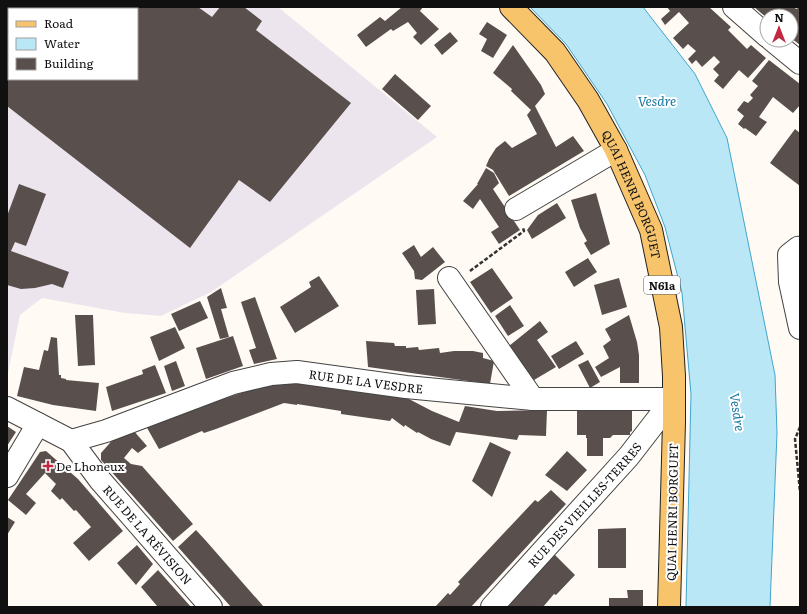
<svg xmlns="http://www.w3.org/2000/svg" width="807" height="614" font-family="Literata,serif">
	<rect width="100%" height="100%" fill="#fffbf4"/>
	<path fill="#ece5ee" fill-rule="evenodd" d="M 7,7 L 278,7 L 437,137 L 211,292 L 161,316 L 125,313 L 42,298 L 20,315 L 7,378 ZM 9,9 L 137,9 L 137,79 L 9,79 Z"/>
	<path fill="#b9e7f6" stroke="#40a6cd" d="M 530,7 L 643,7 L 695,74 L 727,138 L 775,375 L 777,433 L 770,607 L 686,607 L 691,394 L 682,293 L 665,227 L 645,175 L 607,104 L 566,44 Z"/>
	<path fill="#59504d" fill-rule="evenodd" d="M 7,7 L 198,7 L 212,17 L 220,7 L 244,7 L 262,21 L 256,30 L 351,103 L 270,202 L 239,180 L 190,248 L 7,106 ZM 9,9 L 137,9 L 137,79 L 9,79 Z
		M 402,7 L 423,7 L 420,11 L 439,29 L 421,45 L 413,37 L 417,33 L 408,22 L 393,31 L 391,29 L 366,47 L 357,35 L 380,17 L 385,21 Z
		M 667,7 L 709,7 L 731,27 L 728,30 L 747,49 L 751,45 L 766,58 L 748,78 L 739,70 L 723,89 L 714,81 L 719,75 L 713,69 L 720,62 L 714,56 L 702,67 L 696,60 L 692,64 L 688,59 L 696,51 L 688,44 L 683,49 L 673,38 L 689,23 L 679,12 L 665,25 L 661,19 L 670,11 Z
		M 754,7 L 794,7 L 796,9 L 800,7 L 800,45 L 791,38 L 791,16 L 767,16 L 767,18 Z
		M 487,22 L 507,35 L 493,58 L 481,51 L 487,39 L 479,34 Z
		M 450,32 L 458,41 L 442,55 L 434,45 Z
		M 513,45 L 541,85 L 545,94 L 535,106 L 556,147 L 573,136 L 584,151 L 509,196 L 493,170 L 486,166 L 489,159 L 496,148 L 505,141 L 512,148 L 537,134 L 527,115 L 531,110 L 511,91 L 512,89 L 493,73 Z
		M 769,60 L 800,84 L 800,105 L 793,113 L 773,97 L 759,117 L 767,122 L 756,136 L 745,128 L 744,129 L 738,124 L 744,116 L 737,110 L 744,101 L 748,103 L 753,98 L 750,95 L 758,86 L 752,81 Z
		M 395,74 L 431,106 L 418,120 L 382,89 Z
		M 795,129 L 800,133 L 800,186 L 770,163 Z
		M 486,168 L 494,173 L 499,183 L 493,189 L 520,230 L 499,244 L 491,232 L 499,227 L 480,199 L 473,209 L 463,201 L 478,184 L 477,184 Z
		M 19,184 L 46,194 L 26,246 L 15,242 L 11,251 L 69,272 L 63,288 L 52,284 L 35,288 L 21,289 L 7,285 L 7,216 Z
		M 596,193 L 610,244 L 591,255 L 584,243 L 587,241 L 580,228 L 571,200 Z
		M 557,203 L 566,218 L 532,239 L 527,230 L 538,215 Z
		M 414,245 L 421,257 L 433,247 L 445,262 L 422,280 L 415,279 L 414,271 L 402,253 Z
		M 588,258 L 597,272 L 574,287 L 565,272 Z
		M 492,268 L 513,298 L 491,313 L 470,282 Z
		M 319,276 L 339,306 L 295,333 L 280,307 L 311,287 L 309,282 Z
		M 619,278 L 627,307 L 602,315 L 594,285 Z
		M 221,288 L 227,308 L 221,309 L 229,337 L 220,339 L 207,297 Z
		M 434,289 L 436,324 L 418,325 L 416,290 Z
		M 255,297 L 277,359 L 254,364 L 249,350 L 256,348 L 241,302 Z
		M 200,301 L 208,318 L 179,331 L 171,314 Z
		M 510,305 L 524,326 L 508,336 L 495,316 Z
		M 75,315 L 93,315 L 95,365 L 78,366 Z
		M 629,315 L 637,342 L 639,355 L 639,383 L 620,383 L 620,367 L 601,377 L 595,367 L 609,358 L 603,346 L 611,340 L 605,329 Z
		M 540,321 L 548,332 L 537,340 L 556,367 L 534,380 L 509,346 Z
		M 175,327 L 185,348 L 159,361 L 150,337 Z
		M 233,336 L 243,366 L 206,379 L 196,348 Z
		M 51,337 L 57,338 L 59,375 L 61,375 L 61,378 L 66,379 L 66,380 L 99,383 L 96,411 L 53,405 L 17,396 L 24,367 L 39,370 L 44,350 L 48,351 Z
		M 366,341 L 394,343 L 395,346 L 406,346 L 406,348 L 418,347 L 419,350 L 439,348 L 440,353 L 454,351 L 473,351 L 483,353 L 483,358 L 494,361 L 490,384 L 368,367 Z
		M 576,341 L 584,354 L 559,369 L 551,356 Z
		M 588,360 L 600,382 L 590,388 L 578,365 Z
		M 176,361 L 185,386 L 172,391 L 164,366 Z
		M 155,365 L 166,393 L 112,411 L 106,387 L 143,374 L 142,370 Z
		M 300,382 L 407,398 L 432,411 L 459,422 L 465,406 L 497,411 L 547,410 L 546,436 L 519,435 L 517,440 L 456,432 L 450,446 L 431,439 L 418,432 L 417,433 L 405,425 L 404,427 L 392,418 L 390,421 L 341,414 L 341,411 L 297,404 L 297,405 L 284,403 L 216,429 L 204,433 L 202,431 L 159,449 L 146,426 L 181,413 L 259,387 Z
		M 577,411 L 632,411 L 632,431 L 630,432 L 630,435 L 613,435 L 610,438 L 603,438 L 603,456 L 587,456 L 587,438 L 586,438 L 586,435 L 577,435 Z
		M 7,426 L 16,432 L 7,446 Z
		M 133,430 L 147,446 L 138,453 L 132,448 L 124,458 L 131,464 L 142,466 L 193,524 L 173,541 L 101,460 L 101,453 L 117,435 Z
		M 490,442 L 511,452 L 492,497 L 472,481 Z
		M 46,451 L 78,479 L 123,531 L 89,561 L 73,543 L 91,527 L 76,510 L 74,511 L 62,498 L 60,500 L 51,491 L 56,484 L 45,473 L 26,494 L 36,503 L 26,515 L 8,500 L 40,452 Z
		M 567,451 L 587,470 L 567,491 L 545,475 Z
		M 551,490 L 566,504 L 471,607 L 435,607 L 448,593 L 450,595 L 460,584 L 458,582 L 535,500 L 538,502 Z
		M 7,517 L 15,522 L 7,535 Z
		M 626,528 L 626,568 L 598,568 L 598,529 Z
		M 196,530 L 207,542 L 264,607 L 231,607 L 208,581 L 178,547 Z
		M 137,545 L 153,564 L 136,585 L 117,563 Z
		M 554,554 L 575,575 L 556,595 L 554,594 L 543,607 L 504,607 Z
		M 158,570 L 183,598 L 191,607 L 157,606 L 141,587 Z
		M 627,590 L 643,590 L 643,607 L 609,607 L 609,598 L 628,598 Z"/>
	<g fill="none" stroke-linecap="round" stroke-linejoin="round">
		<g stroke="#434343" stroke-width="24">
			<g id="minor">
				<path d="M 734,7 L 767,36"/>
				<path d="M 772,40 L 800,63"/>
				<path d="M 516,209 L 616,150"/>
				<path d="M 800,249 L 798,248 L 789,255 L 790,282 L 800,328"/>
				<path d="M 449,278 L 533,399"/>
				<path id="s1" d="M 7,408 L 71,441 L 100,480 L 211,607"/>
				<path id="s2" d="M 71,441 L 106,431 L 233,383 L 271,374 L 297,372 L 406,387 L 533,399 L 673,399"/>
				<path d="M 7,476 L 38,424"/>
				<path id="s3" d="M 492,607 L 629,456 L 673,399"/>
			</g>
		</g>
		<g stroke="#212121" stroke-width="24">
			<g id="major">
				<path id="s4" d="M 511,7 L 555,52 L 588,100 L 616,150 L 651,230 L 671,327 L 674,376 L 674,422 L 669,607"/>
			</g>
		</g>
		<path stroke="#323232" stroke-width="2.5" stroke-dasharray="4 2" stroke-linecap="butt" d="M 470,271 L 524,231 L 523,228
			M 800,427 L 795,439 L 800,492"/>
		<use href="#minor" stroke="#fff" stroke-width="22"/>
		<use href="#major" stroke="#f7c46c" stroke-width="22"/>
	</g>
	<path fill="#c12842" stroke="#fff" stroke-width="1.5" d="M46 460h4v4h4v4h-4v4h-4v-4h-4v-4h4z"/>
	<g text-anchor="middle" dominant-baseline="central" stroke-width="4" stroke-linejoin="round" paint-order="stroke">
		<rect fill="#fff" stroke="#585858" stroke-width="1" x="644" y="276" width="36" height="18" rx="3"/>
		<g font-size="11" font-weight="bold" fill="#101010">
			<text x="662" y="285">N61a</text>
		</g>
		<g font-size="12" fill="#101010" stroke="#fff">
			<text stroke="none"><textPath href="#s4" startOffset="226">QUAI HENRI BORGUET</textPath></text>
			<text stroke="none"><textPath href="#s2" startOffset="307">RUE DE LA VESDRE</textPath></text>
			<text stroke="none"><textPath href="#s3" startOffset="138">RUE DES VIEILLES-TERRES</textPath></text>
			<text transform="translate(672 512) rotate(-89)">QUAI HENRI BORGUET</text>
			<text stroke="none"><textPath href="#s1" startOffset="193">RUE DE LA RÉVISION</textPath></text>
		</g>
		<g font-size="12" fill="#101010" stroke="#fff" text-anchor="start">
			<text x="56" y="466">De Lhoneux</text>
		</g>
		<g font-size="13" font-style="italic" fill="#1978a3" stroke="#fff">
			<text x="657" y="100">Vesdre</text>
			<text transform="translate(738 412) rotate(81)">Vesdre</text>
		</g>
	</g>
	<rect width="807" height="614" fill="none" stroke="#101010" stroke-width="16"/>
	<rect x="8" y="8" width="130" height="72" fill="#ffffff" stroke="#9f9f9f"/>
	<rect x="16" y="21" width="20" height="6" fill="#f7c46c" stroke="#9f9f9f"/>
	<text x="44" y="28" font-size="12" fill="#101010">Road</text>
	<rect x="16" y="38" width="20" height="12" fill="#b9e7f6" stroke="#9f9f9f"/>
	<text x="44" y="48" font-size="12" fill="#101010">Water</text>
	<rect x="16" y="58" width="20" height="12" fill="#59504d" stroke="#9f9f9f"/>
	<text x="44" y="68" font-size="12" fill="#101010">Building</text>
	<g transform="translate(779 28)"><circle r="19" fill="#ffffff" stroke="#9f9f9f"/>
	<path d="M0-3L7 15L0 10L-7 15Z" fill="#c12842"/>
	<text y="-6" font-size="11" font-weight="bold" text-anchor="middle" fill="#101010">N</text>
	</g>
</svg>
